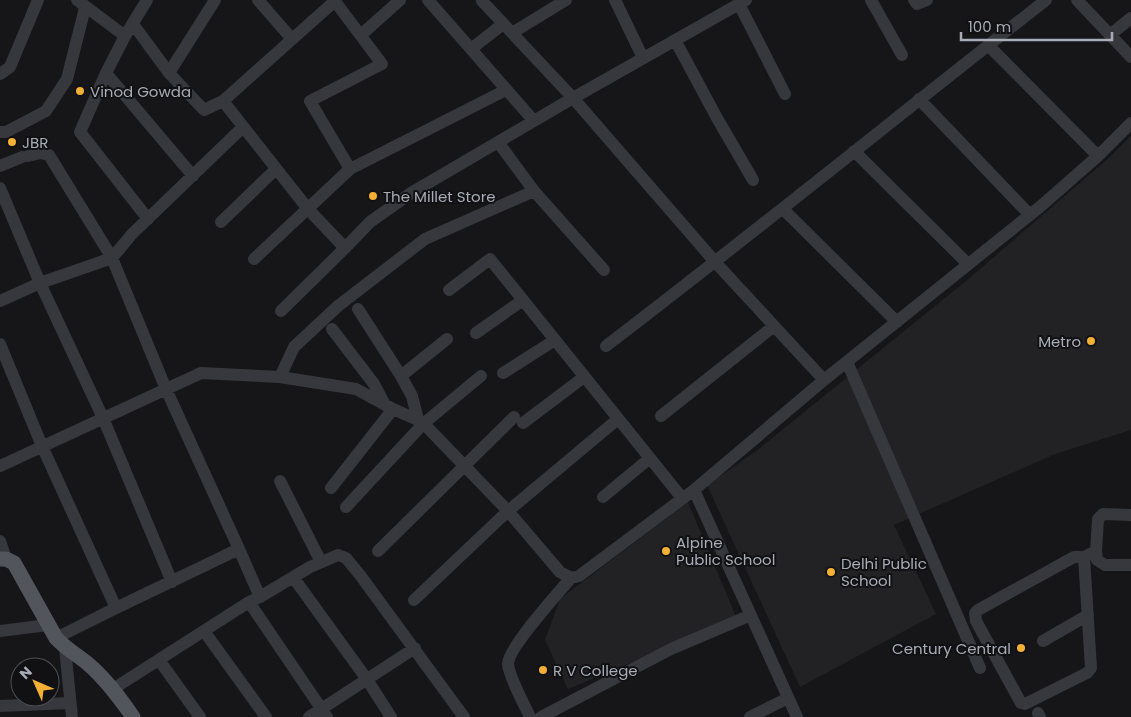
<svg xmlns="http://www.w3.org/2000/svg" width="1131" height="717" font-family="Poppins,sans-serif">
	<rect width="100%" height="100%" fill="#161618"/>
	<path fill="#222225" d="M 1131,136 L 1131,430 L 1055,454 L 894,525 L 936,614 L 800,687 L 707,485 L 755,452 L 972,276 L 1111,156 Z
		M 688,502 L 737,619 L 568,689 L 545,640 L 560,599 Z"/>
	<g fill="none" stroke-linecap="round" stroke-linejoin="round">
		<path stroke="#37383d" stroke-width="12" d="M 77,0 L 125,36
			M 147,0 L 125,36 L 106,73 L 80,132 L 148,219
			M 258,0 L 292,39
			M 334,0 L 382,64 L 310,101 L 350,169
			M 428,0 L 534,121
			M 615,0 L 643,58
			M 871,0 L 902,55
			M 914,0 L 917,4 L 927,0
			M 1077,0 L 1131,57
			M 482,1 L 573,98 L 716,263 L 824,380
			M 739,4 L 785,94
			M 133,24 L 169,73 L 204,110 L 223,101 L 308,209 L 345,248 L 370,222 L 411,193 L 573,98 L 746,0
			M 512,33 L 566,0
			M 361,35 L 400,0
			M 1110,35 L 1131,18
			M 675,40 L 717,118 L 753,180
			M 988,45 L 1098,156
			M 471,49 L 503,24
			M 106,73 L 193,176
			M 169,73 L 215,0
			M 0,74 L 10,67 L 38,0
			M 919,99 L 1030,215
			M 223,101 L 336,0
			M 0,132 L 6,132 L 46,111 L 67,79 L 85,8
			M 498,142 L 534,191
			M 854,151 L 968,264
			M 28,156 L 41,153 L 49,155 L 112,258 L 166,389 L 239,549 L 116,608 L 56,638
			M 0,166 L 22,157
			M 0,188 L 40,283 L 103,418 L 172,582
			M 783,209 L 897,322
			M 221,222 L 276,169
			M 254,259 L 350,169 L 506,90
			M 449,290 L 490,259 L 682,498
			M 0,301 L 40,283 L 112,258 L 132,234 L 243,127
			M 358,309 L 401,376 L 412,396 L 418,420
			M 281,311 L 345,248
			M 332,329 L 374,384 L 385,405
			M 476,333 L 523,300
			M 0,344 L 42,446 L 116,608
			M 606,346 C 754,233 899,115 1046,0
			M 847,362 L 980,668
			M 503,373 L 555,340
			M 401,376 L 447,339
			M 280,377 L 294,347 L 338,306 L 425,239 L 534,191 L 604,270
			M 661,416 L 774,326
			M 523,423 L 584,377
			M 0,466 L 201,373 L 280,377 L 356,389 L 393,409 L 418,420 L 428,428 L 508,511 L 560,572 L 571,578 L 579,576 L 694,490 L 824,380 L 1041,206 L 1098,156 L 1131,123
			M 280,481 L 321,562
			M 331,488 L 393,409
			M 694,490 L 797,717
			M 603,497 L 650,458
			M 346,507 L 423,424 L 481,376
			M 0,541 L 6,559
			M 239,549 L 260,597
			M 378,551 L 514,417
			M 1096,551 L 1097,560 L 1105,565 L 1131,565
			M 1084,557 L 1091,668 L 1087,673 L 1025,704 L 1021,703 L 976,621 L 975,613 L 978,610 L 1074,557 L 1084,557 L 1096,551 L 1098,519 L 1103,514 L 1131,515
			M 293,577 L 366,678 L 391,717
			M 414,600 L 508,511 L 618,419
			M 249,602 L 327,717
			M 0,631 L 48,625
			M 204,631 L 266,717
			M 1043,641 L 1088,615
			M 65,648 L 72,717
			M 159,660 L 200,717
			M 113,689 L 249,602 L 260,597 L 310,567 L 338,555 L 346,558 L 360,575 L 464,717
			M 0,706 L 70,703
			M 1038,713 L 1040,717
			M 309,717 L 415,648
			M 530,717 C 524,704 509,677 508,664 C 508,648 559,592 571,578
			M 541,717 L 671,649 L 751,615
			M 750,717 L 788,698"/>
		<path stroke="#53555c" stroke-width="15" d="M 0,559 L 6,559 L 14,563 L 56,638 C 66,649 76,654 87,663 C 105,678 119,697 133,717"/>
	</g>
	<g fill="#f2b134" stroke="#111113" stroke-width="2">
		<circle cx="80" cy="91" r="5"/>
		<circle cx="12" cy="142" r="5"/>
		<circle cx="373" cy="196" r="5"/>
		<circle cx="1091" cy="341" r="5"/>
		<circle cx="666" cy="551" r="5"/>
		<circle cx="831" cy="572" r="5"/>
		<circle cx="1021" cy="648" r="5"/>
		<circle cx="543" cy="670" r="5"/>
	</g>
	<g text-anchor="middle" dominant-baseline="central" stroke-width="4" stroke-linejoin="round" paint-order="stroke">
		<g font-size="15" fill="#a8adb8" stroke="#111113" text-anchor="start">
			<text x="90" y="91">Vinod Gowda</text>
			<text x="22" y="142">JBR</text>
			<text x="383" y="196">The Millet Store</text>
			<text x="1081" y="341" text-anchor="end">Metro</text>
			<text x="676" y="542">Alpine<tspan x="676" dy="17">Public School</tspan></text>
			<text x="841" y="563">Delhi Public<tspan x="841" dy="17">School</tspan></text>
			<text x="1011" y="648" text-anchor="end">Century Central</text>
			<text x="553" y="670">R V College</text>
		</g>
	</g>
	<g transform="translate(35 682) rotate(315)"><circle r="24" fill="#111113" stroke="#4d4f55"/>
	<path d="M0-4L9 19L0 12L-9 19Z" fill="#f2b134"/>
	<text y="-8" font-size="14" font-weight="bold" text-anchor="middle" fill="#a8adb8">N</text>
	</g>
	<path d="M961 32v8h151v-8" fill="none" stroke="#a8adb8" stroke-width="2.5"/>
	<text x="968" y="32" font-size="15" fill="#a8adb8" stroke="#111113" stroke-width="4" paint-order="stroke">100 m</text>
</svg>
